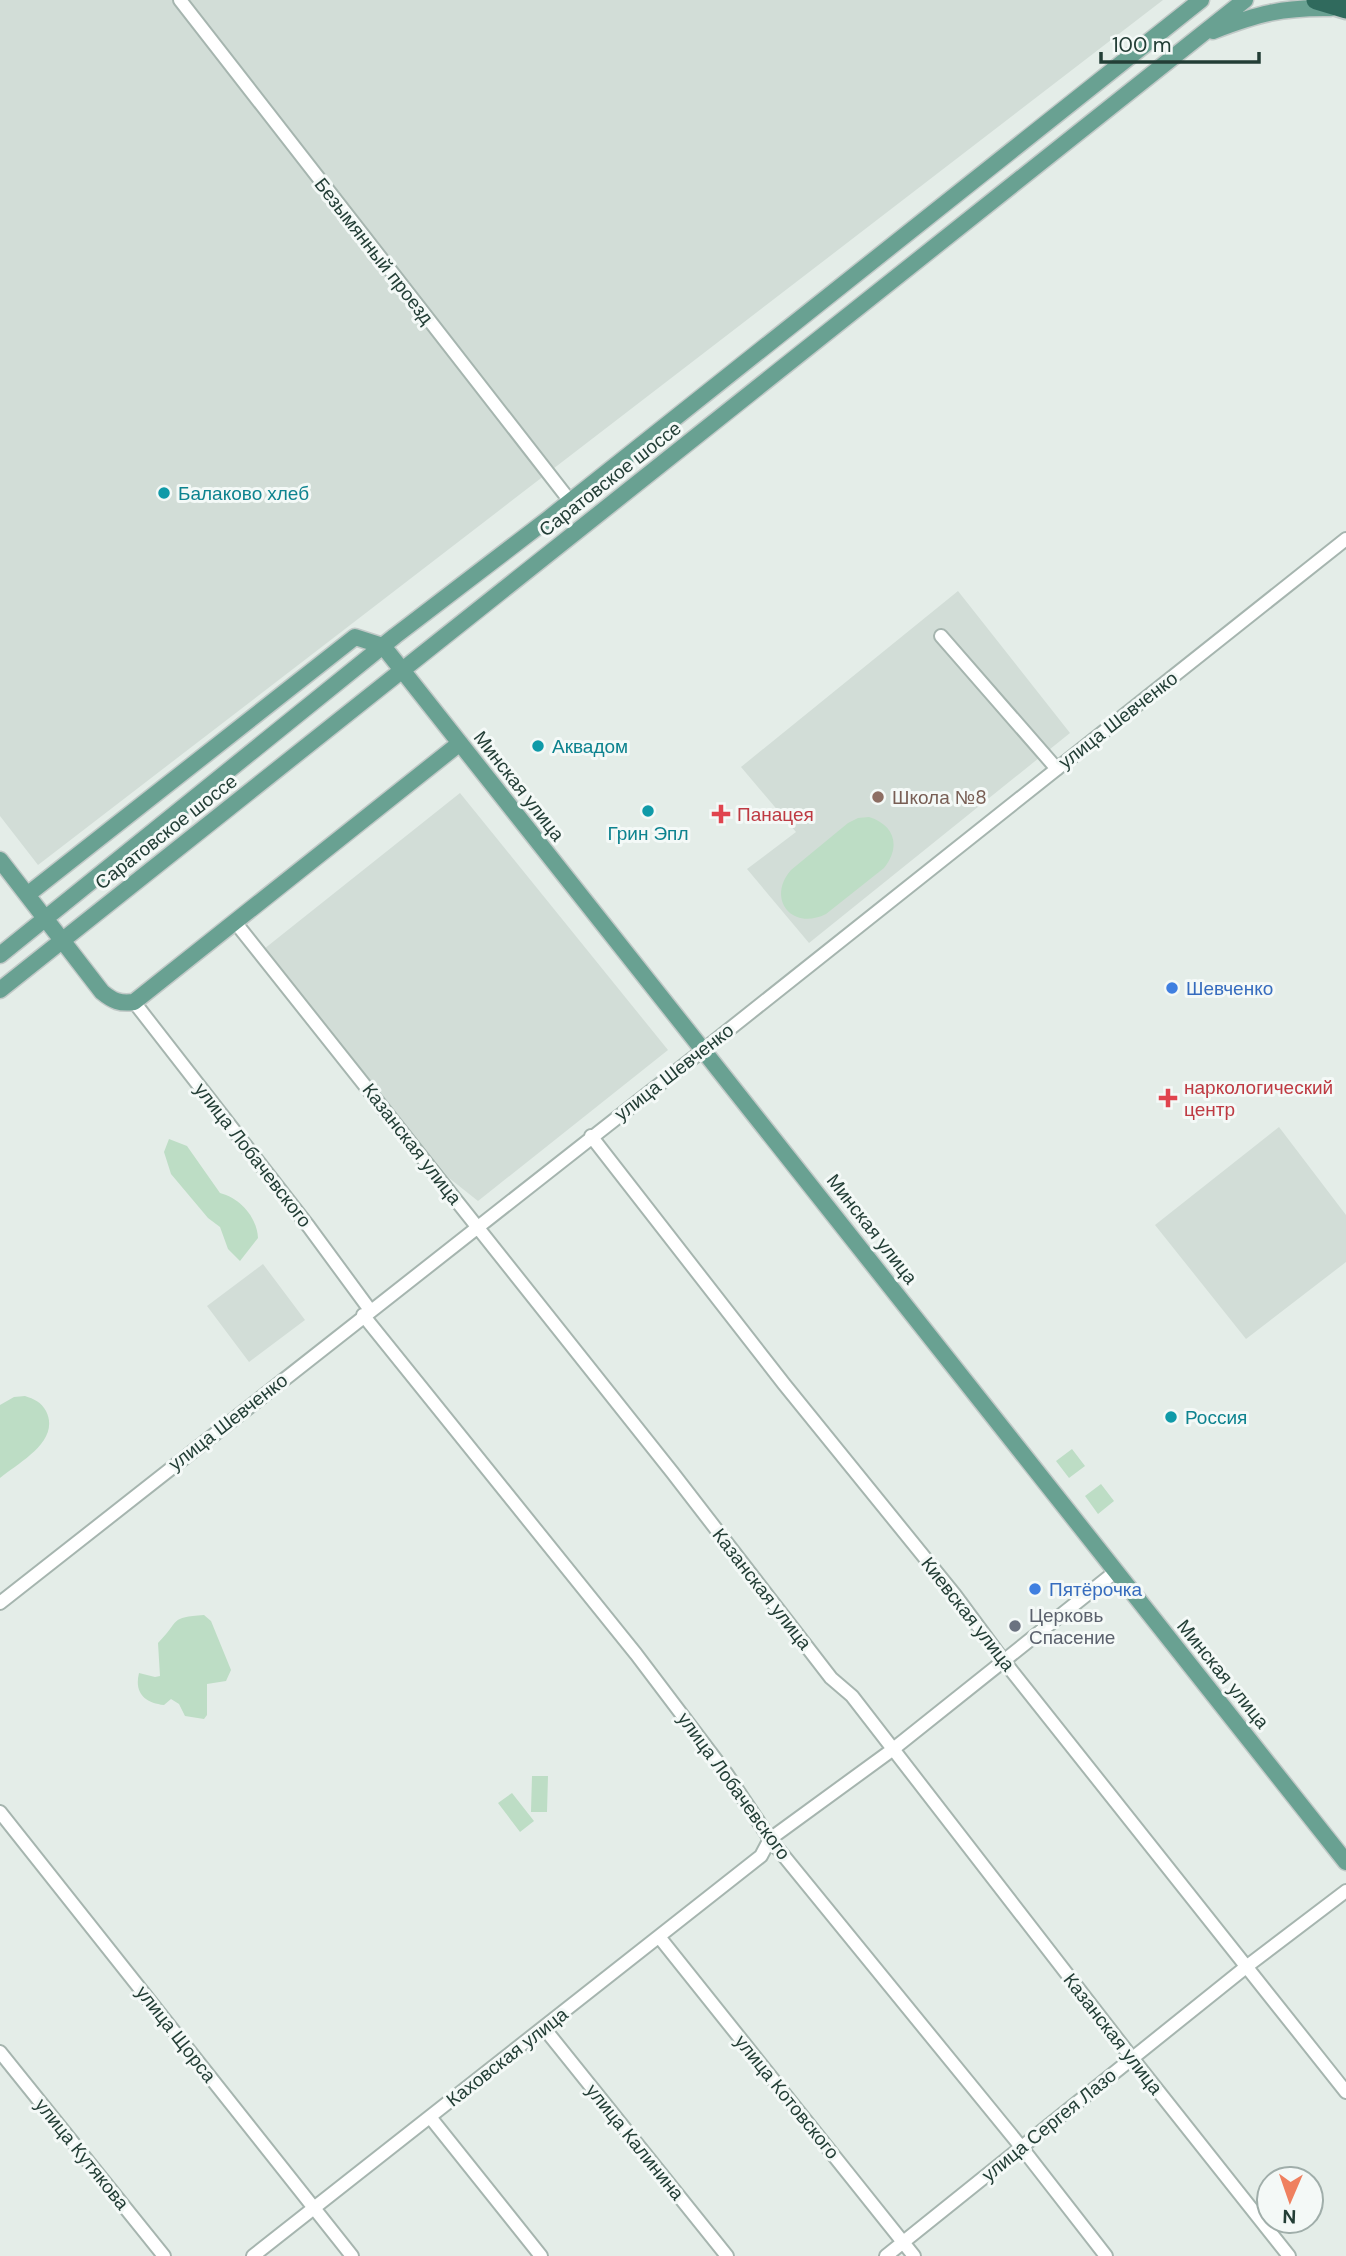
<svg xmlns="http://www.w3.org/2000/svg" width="1346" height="2256" font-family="'DM Sans',sans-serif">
	<rect width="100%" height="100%" fill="#e4ede8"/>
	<path fill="#d2ddd7" d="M 0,0 L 1163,0 L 38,865 L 0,816 Z
		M 958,591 L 1070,733 L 809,943 L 747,869 L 796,832 L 741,767 Z
		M 460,793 L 668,1050 L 478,1201 L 449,1178 L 264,949 Z
		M 1279,1127 L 1346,1215 L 1346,1262 L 1246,1339 L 1155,1225 Z
		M 263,1264 L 305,1320 L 249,1362 L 207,1306 Z"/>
	<path fill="#bdddc5" d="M 869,817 C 895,825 901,847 884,868 L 826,914 C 792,931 766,899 791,870 L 848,823 L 858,818 Z
		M 169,1139 L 187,1146 L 220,1193 C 240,1198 257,1217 258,1238 L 240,1261 L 228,1249 L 220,1227 L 208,1218 L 171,1174 L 164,1152 Z
		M 25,1396 C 34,1399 41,1402 46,1411 C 61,1441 19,1462 0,1478 L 0,1405 L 14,1397 Z
		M 1072,1449 L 1085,1466 L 1069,1478 L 1056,1461 Z
		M 1101,1484 L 1114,1501 L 1098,1514 L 1085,1496 Z
		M 204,1615 L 211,1621 L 231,1670 L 226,1681 L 207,1684 L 207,1715 L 204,1719 L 185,1716 L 179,1704 L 171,1699 L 164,1705 C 145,1703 134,1693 139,1673 L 155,1677 L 160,1676 L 158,1643 C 180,1621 169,1617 204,1615 Z
		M 532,1776 L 548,1776 L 547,1812 L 531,1812 Z
		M 512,1793 L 534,1821 L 520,1832 L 498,1803 Z"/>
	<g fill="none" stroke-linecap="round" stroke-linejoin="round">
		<g stroke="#a6b5af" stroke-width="16">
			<path id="minor" d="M 180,0 L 570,501
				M 941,636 L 1057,769
				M 235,922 L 672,1472 L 831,1678 L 852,1696 L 1132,2058 L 1289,2256
				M 134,1002 L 309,1227 L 370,1310
				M 591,1136 L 784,1384 L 955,1595 L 1003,1660 L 1346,2092
				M 363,1315 L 636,1654 L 726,1773 L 770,1839 L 1022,2148 L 1106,2256
				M 0,1603 L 702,1051 L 1346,539
				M 0,1812 L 352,2256
				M 660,1938 L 914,2256
				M 544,2028 L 727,2256
				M 0,2052 L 164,2256
				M 430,2117 L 541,2256
				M 253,2256 L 761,1856 L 770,1839 L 892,1750 L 1115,1572
				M 886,2256 L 1246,1967 L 1346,1891"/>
		</g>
		<g stroke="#c1c9c7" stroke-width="19">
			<path id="major" d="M 1213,31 C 1257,14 1283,7 1331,8
				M 0,860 L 102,992 C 113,1001 120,1004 134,1002 L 460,743
				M 27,895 L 355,637 L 383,646 L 1346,1862
				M 0,955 L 395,636 L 548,519 L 1201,0
				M 0,990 L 1245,0"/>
		</g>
		<g stroke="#c1c9c7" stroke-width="23">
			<path id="highway" d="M 1316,0 L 1346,9"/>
		</g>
		<use href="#minor" stroke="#fff" stroke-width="12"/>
		<use href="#major" stroke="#69a192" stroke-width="16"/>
		<use href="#highway" stroke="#306a5d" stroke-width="19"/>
	</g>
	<g fill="#0f9aa8" stroke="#f4f9f7" stroke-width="2.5">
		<circle cx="164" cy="493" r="7"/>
		<circle cx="538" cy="746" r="7"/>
		<circle cx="648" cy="811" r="7"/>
		<circle cx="1171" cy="1417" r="7"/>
	</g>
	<circle fill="#8d6e63" stroke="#f4f9f7" stroke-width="2.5" cx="878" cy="797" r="7"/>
	<g fill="#e0444e" stroke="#f4f9f7" stroke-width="2.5">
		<path d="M717.5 803.5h7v7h7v7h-7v7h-7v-7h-7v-7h7z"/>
		<path d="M1164.5 1087.5h7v7h7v7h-7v7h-7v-7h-7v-7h7z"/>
	</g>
	<g fill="#3f7fe0" stroke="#f4f9f7" stroke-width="2.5">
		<circle cx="1172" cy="988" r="7"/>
		<circle cx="1035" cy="1589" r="7"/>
	</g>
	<circle fill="#6b7280" stroke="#f4f9f7" stroke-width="2.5" cx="1015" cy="1626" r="7"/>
	<g text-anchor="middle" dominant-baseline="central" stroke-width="6" stroke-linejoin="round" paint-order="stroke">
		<g font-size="19" fill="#233e36" stroke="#f4f9f7">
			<text transform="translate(374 251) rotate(52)">Безымянный проезд</text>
			<text transform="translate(610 479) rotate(-38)">Саратовское шоссе</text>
			<text transform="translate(1118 720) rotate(-38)">улица Шевченко</text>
			<text transform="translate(519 786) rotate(52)">Минская улица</text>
			<text transform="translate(166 832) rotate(-38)">Саратовское шоссе</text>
			<text transform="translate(674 1072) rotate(-38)">улица Шевченко</text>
			<text transform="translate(412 1144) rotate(52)">Казанская улица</text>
			<text transform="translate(253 1155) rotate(52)">улица Лобачевского</text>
			<text transform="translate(872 1229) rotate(52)">Минская улица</text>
			<text transform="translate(228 1422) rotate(-38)">улица Шевченко</text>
			<text transform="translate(762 1589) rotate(52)">Казанская улица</text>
			<text transform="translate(968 1614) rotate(52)">Киевская улица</text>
			<text transform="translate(1223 1674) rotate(51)">Минская улица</text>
			<text transform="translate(734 1786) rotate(54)">улица Лобачевского</text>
			<text transform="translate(176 2034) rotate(52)">улица Щорса</text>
			<text transform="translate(1113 2034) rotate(52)">Казанская улица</text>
			<text transform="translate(507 2057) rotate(-38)">Каховская улица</text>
			<text transform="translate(787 2097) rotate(51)">улица Котовского</text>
			<text transform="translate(1049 2125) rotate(-39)">улица Сергея Лазо</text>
			<text transform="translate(635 2142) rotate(51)">улица Калинина</text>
			<text transform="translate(82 2154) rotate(51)">улица Кутякова</text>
		</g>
		<g font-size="19" fill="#0d838f" stroke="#f4f9f7" text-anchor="start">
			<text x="178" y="493">Балаково хлеб</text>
			<text x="552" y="746">Аквадом</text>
			<text x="648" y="833" text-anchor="middle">Грин Эпл</text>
			<text x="1185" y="1417">Россия</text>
		</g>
		<g font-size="19" fill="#785e54" stroke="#f4f9f7" text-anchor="start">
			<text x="892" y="797">Школа №8</text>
		</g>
		<g font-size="19" fill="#be3a42" stroke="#f4f9f7" text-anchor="start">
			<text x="737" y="814">Панацея</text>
			<text x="1184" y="1087">наркологический<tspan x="1184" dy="22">центр</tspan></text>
		</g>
		<g font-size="19" fill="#366cbe" stroke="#f4f9f7" text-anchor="start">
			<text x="1186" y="988">Шевченко</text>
			<text x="1049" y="1589">Пятёрочка</text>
		</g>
		<g font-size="19" fill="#5b616d" stroke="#f4f9f7" text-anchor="start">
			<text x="1029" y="1615">Церковь<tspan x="1029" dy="22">Спасение</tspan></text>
		</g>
	</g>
	<g transform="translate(1290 2200) rotate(182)"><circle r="33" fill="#f4f9f7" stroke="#a0aeaa" stroke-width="2"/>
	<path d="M0-5L12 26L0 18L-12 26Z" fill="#ef805f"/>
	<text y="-10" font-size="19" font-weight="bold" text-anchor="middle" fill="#233e36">N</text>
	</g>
	<path d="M1101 52v10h158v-10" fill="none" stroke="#233e36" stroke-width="3.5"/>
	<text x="1112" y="52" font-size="21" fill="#233e36" stroke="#f4f9f7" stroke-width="5" paint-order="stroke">100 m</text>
</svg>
